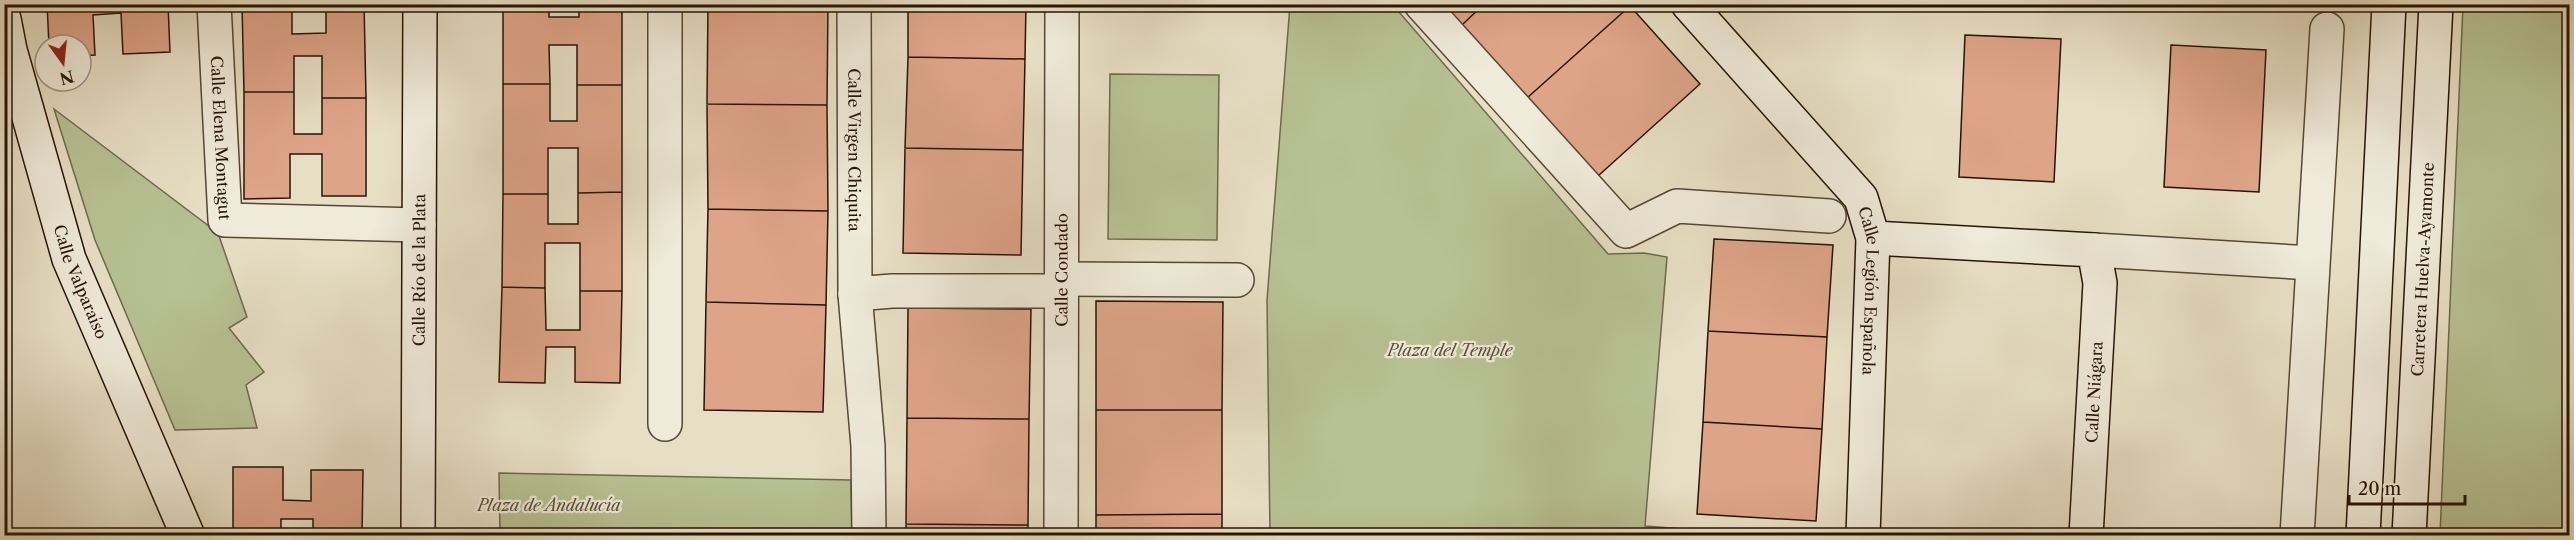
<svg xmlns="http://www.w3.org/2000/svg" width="2574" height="540" font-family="'Libre Caslon Text',serif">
	<rect width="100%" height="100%" fill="#e7dfc5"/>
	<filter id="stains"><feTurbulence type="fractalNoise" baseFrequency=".00333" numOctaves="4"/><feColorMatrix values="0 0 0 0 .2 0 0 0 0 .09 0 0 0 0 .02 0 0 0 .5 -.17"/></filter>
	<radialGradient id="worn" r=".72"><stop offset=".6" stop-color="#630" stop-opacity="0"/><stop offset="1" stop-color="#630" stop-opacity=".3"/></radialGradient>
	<path fill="#b7c193" stroke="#6e6a4c" stroke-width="1.5" d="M 1290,5 L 1393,5 L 1608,254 L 1644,253 L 1667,257 L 1645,526 L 1760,535 L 1270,535 L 1267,300 Z
		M 2463,5 L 2569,5 L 2569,535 L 2440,535 Z
		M 1110,74 L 1219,75 L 1217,240 L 1108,239 Z
		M 54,109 L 218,233 L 247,317 L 229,328 L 264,372 L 246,385 L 257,428 L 175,430 L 95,240 Z
		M 499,473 L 851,480 L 852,535 L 500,535 Z"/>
	<path fill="#dea488" stroke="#261404" stroke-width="1.5" d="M 47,4 L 168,4 L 170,52 L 123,54 L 121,13 L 93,15 L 95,55 L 81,56 L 81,45 L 49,45 Z
		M 242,4 L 292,4 L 292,34 L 326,33 L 326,4 L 364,4 L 366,98 L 322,98 L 322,56 L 294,56 L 294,92 L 244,92 Z
		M 503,4 L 549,4 L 549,17 L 579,17 L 579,4 L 622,4 L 622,85 L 577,85 L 577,45 L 549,45 L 550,84 L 503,84 Z
		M 708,4 L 828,4 L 827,105 L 707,104 Z
		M 908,4 L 1026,4 L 1025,59 L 908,57 Z
		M 1443,4 L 1484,4 L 1462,25 Z
		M 1484,4 L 1628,4 L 1630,6 L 1527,98 L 1462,25 Z
		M 1630,6 L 1700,84 L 1598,176 L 1527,98 Z
		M 1965,35 L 2061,39 L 2054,182 L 1959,177 Z
		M 2171,45 L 2266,50 L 2259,192 L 2164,187 Z
		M 908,57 L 1025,59 L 1023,150 L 905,148 Z
		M 503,84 L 550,84 L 550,121 L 577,121 L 577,85 L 622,85 L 622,192 L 578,193 L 578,148 L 548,148 L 548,194 L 503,194 Z
		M 244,92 L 294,92 L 294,134 L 322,134 L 322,98 L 366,98 L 366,196 L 322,196 L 322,154 L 290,154 L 290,198 L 244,199 Z
		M 707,104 L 827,105 L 828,211 L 708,209 Z
		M 905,148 L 1023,150 L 1021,255 L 903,253 Z
		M 622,192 L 622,291 L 580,291 L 580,243 L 545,243 L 545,288 L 502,287 L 503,194 L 548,194 L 548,224 L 578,224 L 578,193 Z
		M 708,209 L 828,211 L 826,305 L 706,302 Z
		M 1714,239 L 1833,245 L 1827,337 L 1708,331 Z
		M 502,287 L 545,288 L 546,330 L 580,330 L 580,291 L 622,291 L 620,383 L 575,382 L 575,347 L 546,347 L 545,383 L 499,382 Z
		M 1096,301 L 1223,302 L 1222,410 L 1096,410 Z
		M 706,302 L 826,305 L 823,412 L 704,410 Z
		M 908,308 L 1031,309 L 1029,419 L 907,418 Z
		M 1708,331 L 1827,337 L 1822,429 L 1703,422 Z
		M 1096,410 L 1222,410 L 1222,514 L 1096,515 Z
		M 907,418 L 1029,419 L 1028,525 L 906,524 Z
		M 1703,422 L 1822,429 L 1816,521 L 1697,514 Z
		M 233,467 L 283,467 L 283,500 L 311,501 L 311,470 L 363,470 L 362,536 L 313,536 L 313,519 L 281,519 L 281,536 L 233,536 Z
		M 1222,514 L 1222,536 L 1096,536 L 1096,515 Z
		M 906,524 L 1028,525 L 1028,536 L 906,536 Z"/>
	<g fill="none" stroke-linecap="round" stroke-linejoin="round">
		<g stroke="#564734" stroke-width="36">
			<g id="street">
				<path id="s1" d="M 214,4 L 225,220 L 419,225"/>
				<path d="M 665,4 L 665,424"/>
				<path id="s2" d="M 854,4 L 855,294 L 868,446 L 869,536"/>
				<path d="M 1421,4 L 1626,231 L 1677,206 L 1829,216"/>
				<path d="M 2094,250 L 2312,263"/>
				<path d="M 1061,279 L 1237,280"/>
				<path d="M 855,294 L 892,291 L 1062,291"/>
				<path id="s3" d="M 1061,536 L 1062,4"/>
				<path d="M 2297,536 L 2327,29"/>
			</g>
		</g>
		<g stroke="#261404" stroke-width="36">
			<g id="secondary">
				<path id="s4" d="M 1688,4 L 1861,198 L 1873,238 L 1863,536"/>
				<path id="s5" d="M 4,19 L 10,50 L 69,259 L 188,536"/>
				<path d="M 1873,238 L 2094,250 L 2100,283 L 2086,536"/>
				<path id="s6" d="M 418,536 L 420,4"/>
				<path d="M 2363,536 L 2389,4"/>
				<path id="s7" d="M 2409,536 L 2436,4"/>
			</g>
		</g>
		<use href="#street" stroke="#efead9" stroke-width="33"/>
		<use href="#secondary" stroke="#efead9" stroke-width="33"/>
	</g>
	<g text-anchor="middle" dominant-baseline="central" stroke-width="4.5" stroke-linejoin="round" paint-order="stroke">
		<g font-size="16" fill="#261404" stroke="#efead9">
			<text stroke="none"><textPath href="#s1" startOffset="134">Calle Elena Montagut</textPath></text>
			<text stroke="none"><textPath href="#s2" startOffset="146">Calle Virgen Chiquita</textPath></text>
			<text stroke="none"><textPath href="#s6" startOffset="266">Calle Río de la Plata</textPath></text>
			<text stroke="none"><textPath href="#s3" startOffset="266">Calle Condado</textPath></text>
			<text stroke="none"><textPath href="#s7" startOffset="267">Carretera Huelva-Ayamonte</textPath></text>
			<text stroke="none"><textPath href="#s5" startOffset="274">Calle Valparaíso</textPath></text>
			<text stroke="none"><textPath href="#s4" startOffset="354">Calle Legión Española</textPath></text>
			<text transform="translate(2094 392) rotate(-87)">Calle Niágara</text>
		</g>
		<g font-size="16" font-style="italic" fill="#595136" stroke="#efead9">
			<text x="1450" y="350">Plaza del Temple</text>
			<text x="549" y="505">Plaza de Andalucía</text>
		</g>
	</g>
	<rect width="2574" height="540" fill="none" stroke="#e7dfc5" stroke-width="24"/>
	<rect x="6" y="6" width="2562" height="528" fill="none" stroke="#261404" stroke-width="3"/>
	<rect x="12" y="12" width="2550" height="516" fill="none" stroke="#261404" stroke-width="1.5"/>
	<g transform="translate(63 63) rotate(165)"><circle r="28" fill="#efead9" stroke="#9f9484" stroke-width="1.5"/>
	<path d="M0-4.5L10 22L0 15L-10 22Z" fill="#8f2418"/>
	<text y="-9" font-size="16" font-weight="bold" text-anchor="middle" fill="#261404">N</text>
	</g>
	<path d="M2349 495v9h116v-9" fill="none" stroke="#261404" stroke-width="3"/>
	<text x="2358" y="495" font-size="18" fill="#261404" stroke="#efead9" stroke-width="4.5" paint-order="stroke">20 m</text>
	<rect width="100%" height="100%" filter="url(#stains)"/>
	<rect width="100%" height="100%" fill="url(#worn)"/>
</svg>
